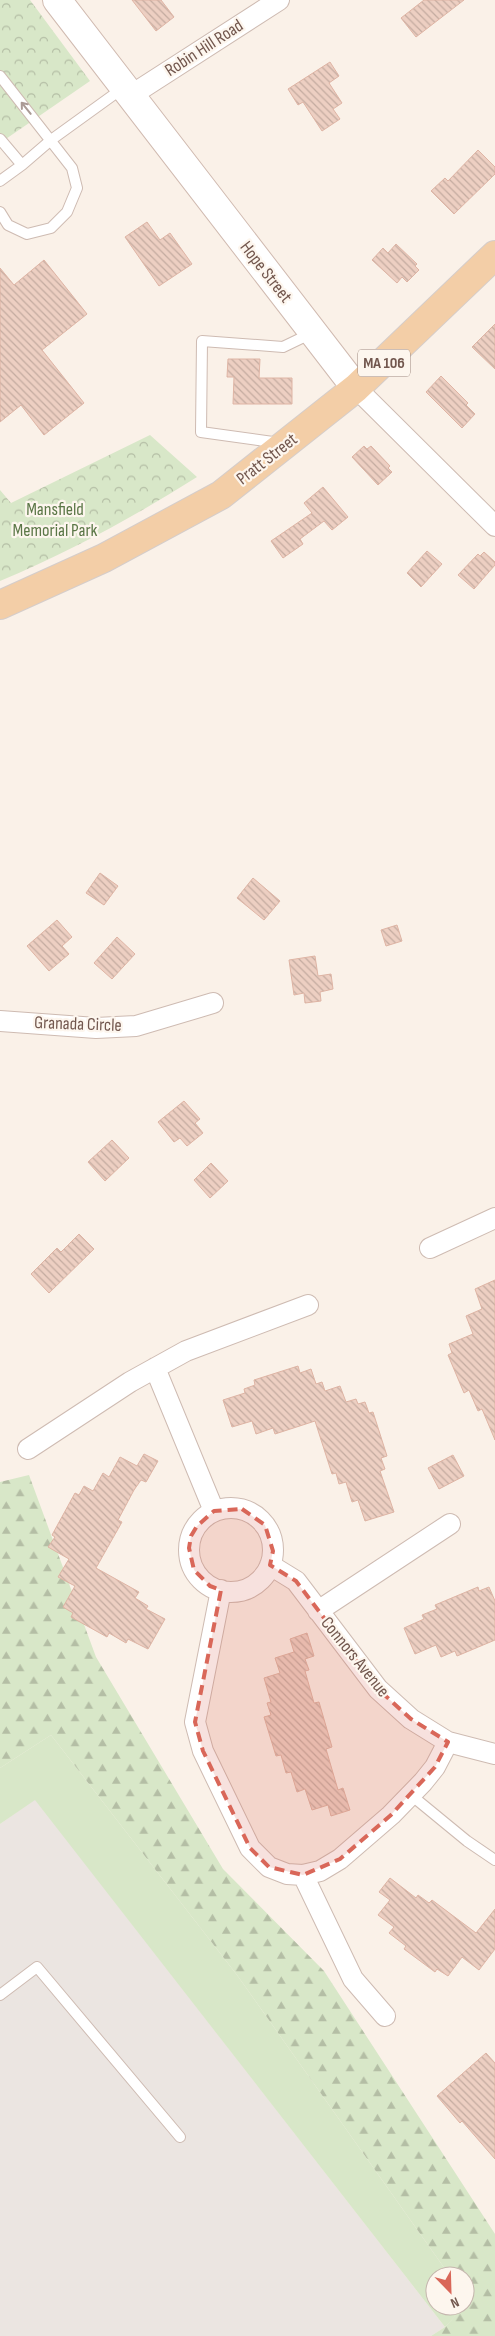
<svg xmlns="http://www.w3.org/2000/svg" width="495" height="2336" font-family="'Sofia Sans Condensed',sans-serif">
	<defs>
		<pattern id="forest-firs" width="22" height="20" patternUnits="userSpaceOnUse" patternTransform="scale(1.25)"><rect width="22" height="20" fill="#d8e7c8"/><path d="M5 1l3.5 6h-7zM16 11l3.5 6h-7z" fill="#b4bea5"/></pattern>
		<pattern id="park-crowns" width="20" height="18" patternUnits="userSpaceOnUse" patternTransform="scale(1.25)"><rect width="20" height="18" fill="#d8e7c8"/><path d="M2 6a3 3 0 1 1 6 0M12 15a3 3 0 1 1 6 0" fill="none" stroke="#b4bea5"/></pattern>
		<pattern id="building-back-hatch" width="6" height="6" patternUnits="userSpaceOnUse" patternTransform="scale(1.25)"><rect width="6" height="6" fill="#edcfc2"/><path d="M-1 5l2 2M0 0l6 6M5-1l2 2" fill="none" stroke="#c4aba0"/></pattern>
	</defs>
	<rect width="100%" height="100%" fill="#faf1e8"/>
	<path fill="#ebe5e1" d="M 35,1799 L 445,2327 L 431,2336 L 0,2336 L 0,1824 Z"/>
	<path fill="#d8e7c8" d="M 51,1735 L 237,1975 L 450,2276 L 435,2276 L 435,2306 L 465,2306 L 445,2327 L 35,1800 L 0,1824 L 0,1768 Z"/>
	<path fill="url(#forest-firs)" d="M 29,1475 L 96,1657 L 223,1869 L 324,1971 L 495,2234 L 495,2336 L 431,2336 L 445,2327 L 468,2302 L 465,2297 L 465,2276 L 450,2276 L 237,1975 L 51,1735 L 0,1768 L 0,1482 Z"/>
	<path fill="url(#park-crowns)" d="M 0,0 L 30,0 L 90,81 L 0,143 Z
		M 150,435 L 197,477 C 134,517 69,552 0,581 L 0,490 L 11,503 Z"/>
	<path fill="url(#building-back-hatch)" stroke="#deb4a4" d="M 132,0 L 161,0 L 174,17 L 156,31 Z
		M 424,0 L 464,0 L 416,37 L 401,18 Z
		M 330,62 L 339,76 L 329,83 L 342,103 L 333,109 L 340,119 L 322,131 L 303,102 L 298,105 L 288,89 Z
		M 478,150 L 495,167 L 495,174 L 454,214 L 431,191 L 445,178 L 448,181 Z
		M 147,222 L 160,240 L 170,233 L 192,264 L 159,286 L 125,237 Z
		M 396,244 L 417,264 L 415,266 L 419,270 L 407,282 L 402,277 L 397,283 L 372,260 L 383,248 L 388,253 Z
		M 44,260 L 87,314 L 42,350 L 84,403 L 44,435 L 21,405 L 0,422 L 0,268 L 14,285 Z
		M 495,324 L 495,369 L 472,347 Z
		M 228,359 L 260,359 L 259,378 L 292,378 L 292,404 L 233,404 L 234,377 L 227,377 Z
		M 441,376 L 468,403 L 466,405 L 475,414 L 462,428 L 426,392 Z
		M 364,446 L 367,449 L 371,446 L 390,466 L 388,468 L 392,472 L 378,485 L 352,457 Z
		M 323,487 L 348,517 L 332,530 L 324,521 L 300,539 L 303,544 L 283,558 L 271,541 L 312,513 L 304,503 Z
		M 427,551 L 442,564 L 421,587 L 407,573 Z
		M 484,552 L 495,562 L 495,565 L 474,589 L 458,575 L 478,554 L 480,556 Z
		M 100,873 L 118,886 L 104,905 L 86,893 Z
		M 253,878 L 280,901 L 264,920 L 237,898 Z
		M 57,920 L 72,937 L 62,946 L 69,954 L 49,971 L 27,946 Z
		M 397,925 L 402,941 L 386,946 L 381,930 Z
		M 117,937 L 135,954 L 112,979 L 94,963 Z
		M 315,956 L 318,976 L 331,974 L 333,989 L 320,992 L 321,1001 L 305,1003 L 304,993 L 294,995 L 289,960 Z
		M 184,1101 L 200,1119 L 195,1123 L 203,1133 L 187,1146 L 180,1138 L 174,1142 L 158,1122 Z
		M 112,1140 L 129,1158 L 105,1181 L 88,1162 Z
		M 211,1163 L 228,1181 L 210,1198 L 194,1180 Z
		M 79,1234 L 94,1249 L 49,1293 L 31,1274 L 57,1248 L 61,1252 Z
		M 495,1280 L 495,1440 L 482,1409 L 478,1411 L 469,1390 L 464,1393 L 448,1355 L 452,1353 L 449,1344 L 473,1334 L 466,1316 L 482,1309 L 475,1289 Z
		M 298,1366 L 300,1373 L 311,1369 L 316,1384 L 322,1382 L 325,1391 L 340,1386 L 346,1402 L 356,1399 L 358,1404 L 365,1402 L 369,1413 L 373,1412 L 387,1456 L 381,1458 L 385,1469 L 380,1471 L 394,1512 L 365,1521 L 358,1500 L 352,1502 L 346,1482 L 339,1484 L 336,1473 L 332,1474 L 315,1421 L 275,1434 L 273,1428 L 256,1434 L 252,1421 L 232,1427 L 223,1400 L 245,1393 L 244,1389 L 255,1385 L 254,1380 Z
		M 144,1454 L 158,1461 L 146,1482 L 141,1480 L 134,1490 L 118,1520 L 122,1522 L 96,1568 L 139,1592 L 135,1598 L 148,1606 L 146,1609 L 165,1619 L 148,1649 L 128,1639 L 126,1643 L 109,1633 L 107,1637 L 71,1617 L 73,1613 L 63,1607 L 75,1586 L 58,1577 L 69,1559 L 48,1547 L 55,1537 L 52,1535 L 75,1493 L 79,1495 L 84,1486 L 93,1491 L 103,1473 L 109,1477 L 120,1457 L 137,1466 Z
		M 453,1455 L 464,1476 L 439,1489 L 428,1468 Z
		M 478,1587 L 479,1591 L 489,1587 L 495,1601 L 495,1640 L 457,1656 L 455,1651 L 441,1657 L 436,1645 L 415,1654 L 404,1628 L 424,1619 L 422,1615 L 437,1609 L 435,1605 Z
		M 307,1633 L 314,1656 L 305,1659 L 309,1670 L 305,1671 L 314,1703 L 319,1702 L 332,1747 L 326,1749 L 338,1790 L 343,1788 L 350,1810 L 331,1816 L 328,1805 L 312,1810 L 305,1789 L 297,1792 L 291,1772 L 286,1773 L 281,1755 L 276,1756 L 264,1717 L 271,1715 L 267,1703 L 271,1702 L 264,1678 L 280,1673 L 275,1658 L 294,1652 L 290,1639 Z
		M 390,1878 L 416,1898 L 418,1895 L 429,1903 L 432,1900 L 476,1933 L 495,1909 L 495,1949 L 479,1970 L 462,1957 L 448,1976 L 437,1969 L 435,1972 L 404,1949 L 406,1946 L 389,1933 L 394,1927 L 378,1915 L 390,1900 L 379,1892 Z
		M 486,2053 L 495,2063 L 495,2159 L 462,2121 L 460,2123 L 437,2096 Z"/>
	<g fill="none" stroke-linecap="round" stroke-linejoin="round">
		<g stroke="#cebbb2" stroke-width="12">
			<path id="lane" d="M 0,76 L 72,168 L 77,188 L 67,212 L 51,228 L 27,234 L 8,225 L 0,212
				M 0,139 L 22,165
				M 0,181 L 22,165 L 51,140 L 123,88
				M 280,443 L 201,432 L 202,341 L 283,347 L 312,333
				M 411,1795 L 467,1841 L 495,1860
				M 0,1995 L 37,1967 L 180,2137"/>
		</g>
		<g stroke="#cebbb2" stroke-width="22">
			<path id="street" d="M 130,96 L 279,0
				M 356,388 L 495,526
				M 0,1021 L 96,1028 L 136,1026 L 213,1003
				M 430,1248 L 495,1218
				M 155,1368 L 214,1511
				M 28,1449 L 130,1382 L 186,1351 L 308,1305
				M189 1550a42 42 0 1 1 84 0a42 42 0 1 1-84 0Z
				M 270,1565 L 296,1581 L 378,1689 L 411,1719 L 448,1742
				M 221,1590 L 195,1722 L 203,1751 L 250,1848 L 269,1867 L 287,1874 L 303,1875 L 320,1871 L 340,1859 L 391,1815 L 423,1782 L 435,1767 L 448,1742 L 495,1754
				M 318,1611 L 450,1524
				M 303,1875 L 353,1979 L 385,2016"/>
		</g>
		<g stroke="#d0bab0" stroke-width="30">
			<path id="secondary" d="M 57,0 L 356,388"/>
		</g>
		<g stroke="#d5cdca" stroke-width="30">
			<path id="primary" d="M 0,605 L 104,558 L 221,495 L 356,388 L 495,255"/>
		</g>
		<use href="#lane" stroke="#fff" stroke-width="10"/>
		<use href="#street" stroke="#fff" stroke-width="20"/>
		<use href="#secondary" stroke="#fff" stroke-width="28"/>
		<use href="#primary" stroke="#f3cea7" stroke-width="28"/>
	</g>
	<defs><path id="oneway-shaft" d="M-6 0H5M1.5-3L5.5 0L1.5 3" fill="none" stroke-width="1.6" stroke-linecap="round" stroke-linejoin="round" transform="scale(1.25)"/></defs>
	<use stroke="#aa9a95" href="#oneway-shaft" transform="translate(26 108) rotate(-129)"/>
	<path fill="#d96759" fill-opacity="0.2" stroke="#d96759" stroke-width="4" stroke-dasharray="10 6" stroke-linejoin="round" d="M 242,1509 L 265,1525 L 273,1551 L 270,1565 L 296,1581 L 378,1689 L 411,1719 L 448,1742 L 435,1767 L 391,1815 L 340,1859 L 303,1875 L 269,1867 L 250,1848 L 203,1751 L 195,1722 L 221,1590 L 210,1586 L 194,1570 L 189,1548 L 191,1536 L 197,1526 L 214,1511 Z"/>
	<g text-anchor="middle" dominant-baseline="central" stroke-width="4.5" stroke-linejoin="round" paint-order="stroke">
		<rect fill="#fdf6ee" stroke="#9c877e" stroke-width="1" x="358" y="349.5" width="52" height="27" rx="4"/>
		<g font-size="16" font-weight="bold" fill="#72574e">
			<text x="384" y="363">MA 106</text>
		</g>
		<g font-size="18" fill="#72574e" stroke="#fdf6ee">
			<text transform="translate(204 48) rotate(-33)">Robin Hill Road</text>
			<text transform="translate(266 272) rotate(52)">Hope Street</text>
			<text transform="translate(267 459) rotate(-38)">Pratt Street</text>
			<text transform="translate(78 1024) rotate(2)">Granada Circle</text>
			<text transform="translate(355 1657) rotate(51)">Connors Avenue</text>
		</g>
		<g font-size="18" fill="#5b7747" stroke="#fdf6ee">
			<text x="55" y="509">Mansfield<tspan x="55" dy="21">Memorial Park</tspan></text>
		</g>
	</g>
	<g transform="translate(450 2291) rotate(157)"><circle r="24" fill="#fdf6ee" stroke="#c5b6ae"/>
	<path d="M0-4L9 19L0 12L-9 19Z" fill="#d96759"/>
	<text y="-8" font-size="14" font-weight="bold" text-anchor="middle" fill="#72574e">N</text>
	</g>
</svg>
